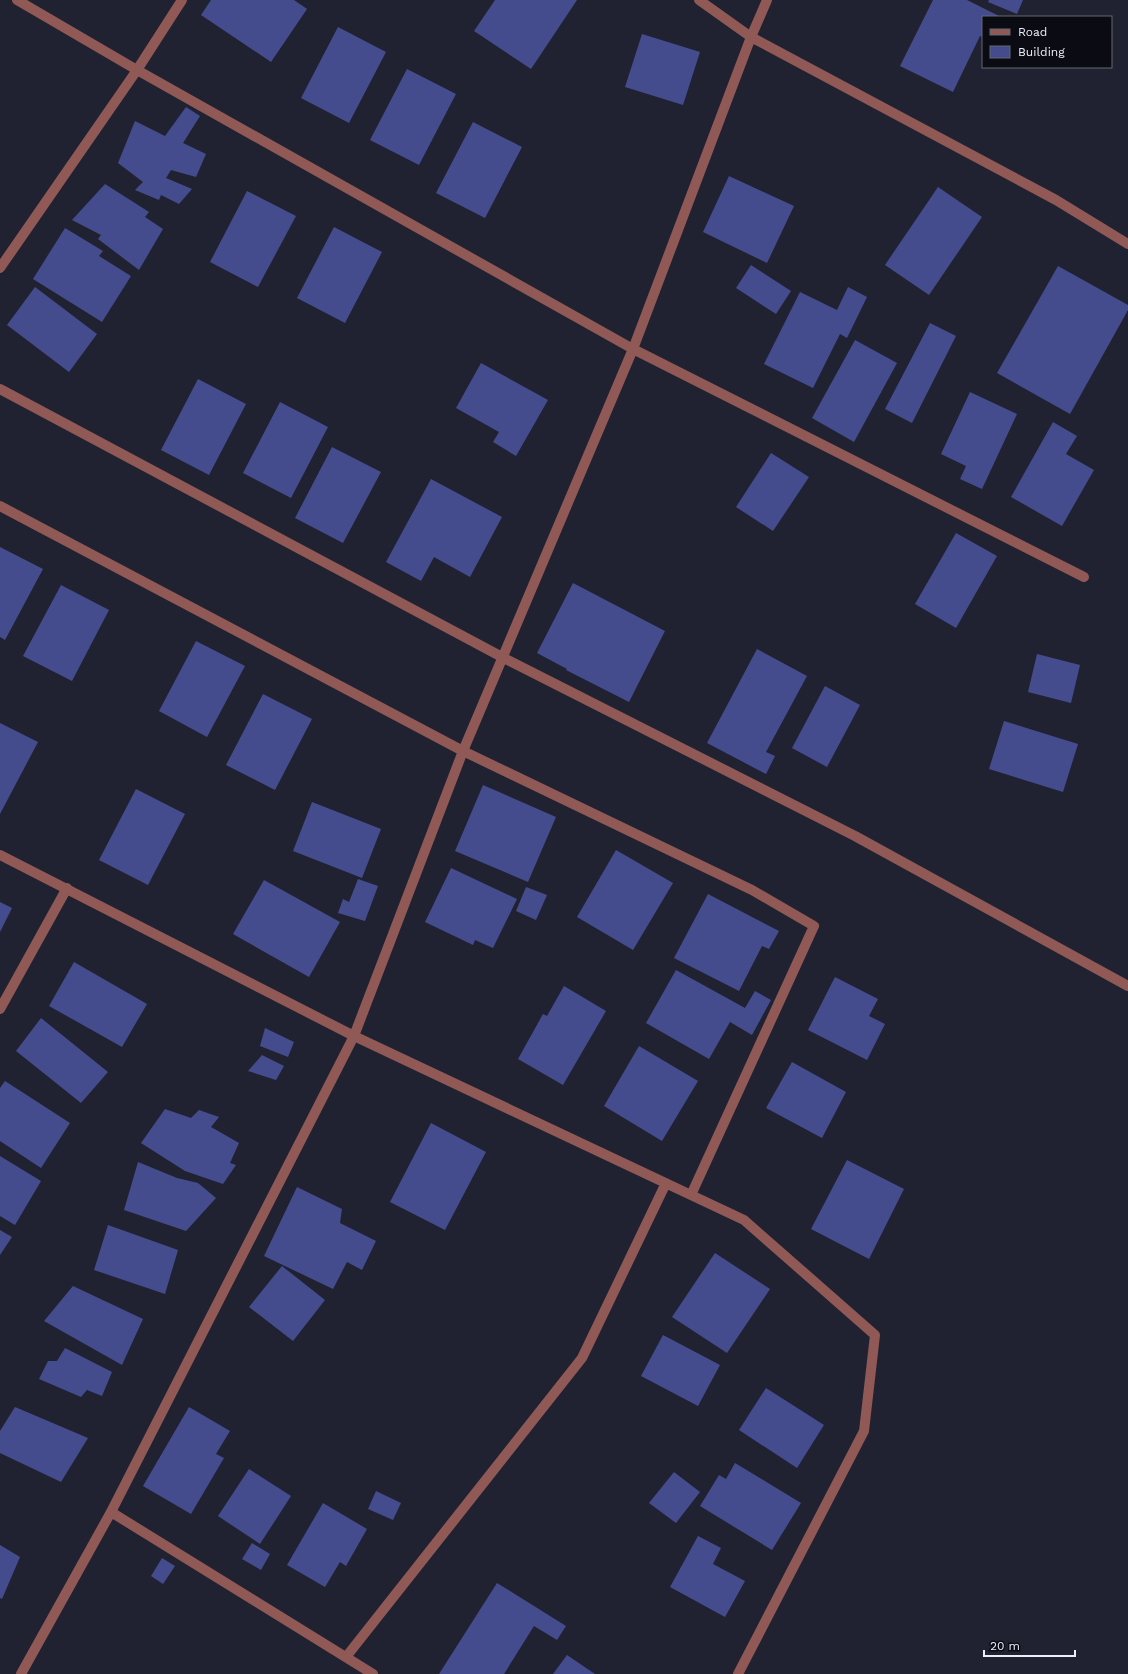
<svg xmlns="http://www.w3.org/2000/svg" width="1128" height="1674" font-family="'Work Sans',sans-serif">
	<rect width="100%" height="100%" fill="#202232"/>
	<path fill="#444c8e" d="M 211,0 L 294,0 L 307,9 L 271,62 L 201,15 Z
		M 495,0 L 577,0 L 531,69 L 474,31 Z
		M 933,0 L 967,0 L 1001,17 L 983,17 L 983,37 L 980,36 L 953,92 L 900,66 Z
		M 989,0 L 1023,0 L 1017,14 L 988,2 Z
		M 338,27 L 386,52 L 349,123 L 301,98 Z
		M 642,34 L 700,52 L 683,105 L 625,87 Z
		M 407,69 L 456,94 L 419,165 L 370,140 Z
		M 186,107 L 200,116 L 183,143 L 206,154 L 196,177 L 171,170 L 166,178 L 192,189 L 179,204 L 161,195 L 159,200 L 135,190 L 143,182 L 118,163 L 135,121 L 165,136 Z
		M 473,122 L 522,147 L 485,218 L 436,193 Z
		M 729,176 L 794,206 L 767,263 L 703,232 Z
		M 105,184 L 149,212 L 145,217 L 163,229 L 139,270 L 98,239 L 101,235 L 72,220 Z
		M 938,187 L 982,217 L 929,295 L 885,265 Z
		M 247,191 L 296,216 L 258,287 L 210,262 Z
		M 334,227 L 382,252 L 345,323 L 297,298 Z
		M 65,228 L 103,251 L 99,256 L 131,276 L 102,322 L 33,279 Z
		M 751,265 L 791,291 L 776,314 L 736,288 Z
		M 1058,266 L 1128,305 L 1128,310 L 1070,414 L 997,373 Z
		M 35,287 L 97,334 L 69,372 L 7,325 Z
		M 848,287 L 867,297 L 847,338 L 840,334 L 813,388 L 764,364 L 800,292 L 837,310 Z
		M 930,323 L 956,336 L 912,423 L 885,409 Z
		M 855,340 L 897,363 L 854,442 L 812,418 Z
		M 481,363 L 548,400 L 516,456 L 493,442 L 499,432 L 456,408 Z
		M 198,379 L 246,404 L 209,475 L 161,450 Z
		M 970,392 L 1017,414 L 982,489 L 960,479 L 966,466 L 941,454 Z
		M 280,402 L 328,427 L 291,498 L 243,473 Z
		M 1053,422 L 1077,436 L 1066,454 L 1094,470 L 1062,526 L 1011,497 Z
		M 332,447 L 381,472 L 343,543 L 295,518 Z
		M 771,453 L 809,477 L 773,531 L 736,507 Z
		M 431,479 L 502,517 L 470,577 L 434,557 L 421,581 L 386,562 Z
		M 956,533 L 997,556 L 956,628 L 915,604 Z
		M 0,547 L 43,569 L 5,640 L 0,637 Z
		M 573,583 L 665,631 L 629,702 L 566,670 L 567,669 L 537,653 Z
		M 61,585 L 109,610 L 72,681 L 23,656 Z
		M 196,641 L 245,666 L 207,737 L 159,711 Z
		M 757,649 L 807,676 L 766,752 L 775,756 L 766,774 L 707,743 Z
		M 1037,654 L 1080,665 L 1071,703 L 1028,692 Z
		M 825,686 L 860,705 L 827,767 L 792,748 Z
		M 263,694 L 312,719 L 275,790 L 226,765 Z
		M 1004,721 L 1078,744 L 1063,792 L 989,769 Z
		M 0,723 L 38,742 L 0,814 Z
		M 483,785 L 556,817 L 528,882 L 455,851 Z
		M 136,789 L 185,814 L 148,885 L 99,860 Z
		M 312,802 L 381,829 L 362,878 L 293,851 Z
		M 616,850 L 673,883 L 633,950 L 577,917 Z
		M 451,868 L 517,899 L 493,948 L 475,940 L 473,945 L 425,922 Z
		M 358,879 L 378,886 L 365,921 L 338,913 L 343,899 L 349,902 Z
		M 264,880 L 340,922 L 309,977 L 233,934 Z
		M 526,887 L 547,895 L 536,920 L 516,911 Z
		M 708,894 L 779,931 L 769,949 L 762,946 L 739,991 L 674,958 Z
		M 0,902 L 12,908 L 0,932 Z
		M 74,962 L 147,1004 L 122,1047 L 49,1006 Z
		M 676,970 L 745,1008 L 755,991 L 771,1000 L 752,1035 L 730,1022 L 709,1059 L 646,1023 Z
		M 835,977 L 878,999 L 869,1016 L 885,1024 L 867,1060 L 808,1030 Z
		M 564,986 L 606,1011 L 563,1085 L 518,1059 L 543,1014 L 547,1016 Z
		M 41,1018 L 108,1072 L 81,1103 L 16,1051 Z
		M 265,1028 L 294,1042 L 288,1057 L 260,1046 Z
		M 639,1046 L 698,1081 L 662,1141 L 604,1106 Z
		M 262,1055 L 284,1066 L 276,1080 L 248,1071 Z
		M 792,1062 L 846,1092 L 822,1138 L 766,1108 Z
		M 5,1081 L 70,1123 L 41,1168 L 0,1141 L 0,1088 Z
		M 165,1109 L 191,1118 L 199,1110 L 219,1117 L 211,1127 L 239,1143 L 230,1163 L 236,1165 L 223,1184 L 185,1171 L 141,1143 Z
		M 431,1123 L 486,1152 L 445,1230 L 390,1202 Z
		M 0,1156 L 41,1181 L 15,1225 L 0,1216 Z
		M 847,1160 L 904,1189 L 869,1259 L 811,1229 Z
		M 138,1162 L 177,1178 L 198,1183 L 216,1198 L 186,1231 L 124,1210 Z
		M 297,1187 L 342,1209 L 340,1223 L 376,1241 L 362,1270 L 347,1262 L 333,1289 L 264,1256 Z
		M 108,1225 L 178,1250 L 165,1294 L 94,1270 Z
		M 0,1230 L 12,1237 L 0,1255 Z
		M 715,1253 L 770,1289 L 727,1353 L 672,1317 Z
		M 282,1266 L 325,1300 L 293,1341 L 249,1307 Z
		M 73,1286 L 143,1319 L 122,1365 L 44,1321 Z
		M 663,1335 L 720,1365 L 698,1406 L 641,1376 Z
		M 65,1348 L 112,1372 L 102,1396 L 87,1390 L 81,1397 L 39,1379 L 48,1361 L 57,1361 Z
		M 766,1388 L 824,1425 L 797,1468 L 739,1430 Z
		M 15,1407 L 88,1438 L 61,1482 L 0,1453 L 0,1431 Z
		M 189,1407 L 230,1431 L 216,1454 L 224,1458 L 191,1514 L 143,1486 Z
		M 735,1463 L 801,1503 L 772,1550 L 700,1506 L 719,1475 L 726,1479 Z
		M 249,1469 L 291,1496 L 260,1544 L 218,1516 Z
		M 674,1472 L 700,1492 L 676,1523 L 649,1503 Z
		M 376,1491 L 401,1503 L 393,1520 L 368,1509 Z
		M 323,1503 L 367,1529 L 346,1566 L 340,1562 L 325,1587 L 287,1565 Z
		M 698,1536 L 721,1548 L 713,1564 L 745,1581 L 725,1617 L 670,1587 Z
		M 252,1543 L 270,1554 L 261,1570 L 242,1559 Z
		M 0,1545 L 20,1557 L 2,1599 L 0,1598 Z
		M 162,1558 L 175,1566 L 163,1584 L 151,1576 Z
		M 497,1583 L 566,1626 L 557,1640 L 534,1626 L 504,1674 L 439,1674 Z
		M 567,1655 L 595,1674 L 553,1674 Z"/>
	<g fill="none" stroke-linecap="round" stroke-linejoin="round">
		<path stroke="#915956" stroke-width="10" d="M 17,0 L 137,70 L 633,349 L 1084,577
			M 699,0 L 751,37 L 1056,200 L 1128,244
			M 0,268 L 137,70 L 182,0
			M 0,389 L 502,657 L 855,836 L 1128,986
			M 0,506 L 463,751 L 752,890 L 814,926 L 691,1195
			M 0,855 L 354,1036 L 744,1220 L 875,1335 L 864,1431 L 738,1674
			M 0,1009 L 67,888
			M 111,1512 L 373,1674
			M 346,1657 L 582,1358 L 666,1183
			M 21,1674 L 111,1512 L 354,1036 L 463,751 L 633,349 L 751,37 L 767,0"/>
	</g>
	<rect x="982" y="16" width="130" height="52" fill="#0b0c13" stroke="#65666f"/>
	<rect x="990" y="29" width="20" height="6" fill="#915956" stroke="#65666f"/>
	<text x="1018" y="36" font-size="12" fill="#eceef9">Road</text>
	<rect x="990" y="46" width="20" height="12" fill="#444c8e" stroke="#65666f"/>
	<text x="1018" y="56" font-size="12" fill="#eceef9">Building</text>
	<path d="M984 1650v6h91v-6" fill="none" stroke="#eceef9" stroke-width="2"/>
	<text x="990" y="1650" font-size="12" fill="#eceef9" stroke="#0b0c13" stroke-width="3" paint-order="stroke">20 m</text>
</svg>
